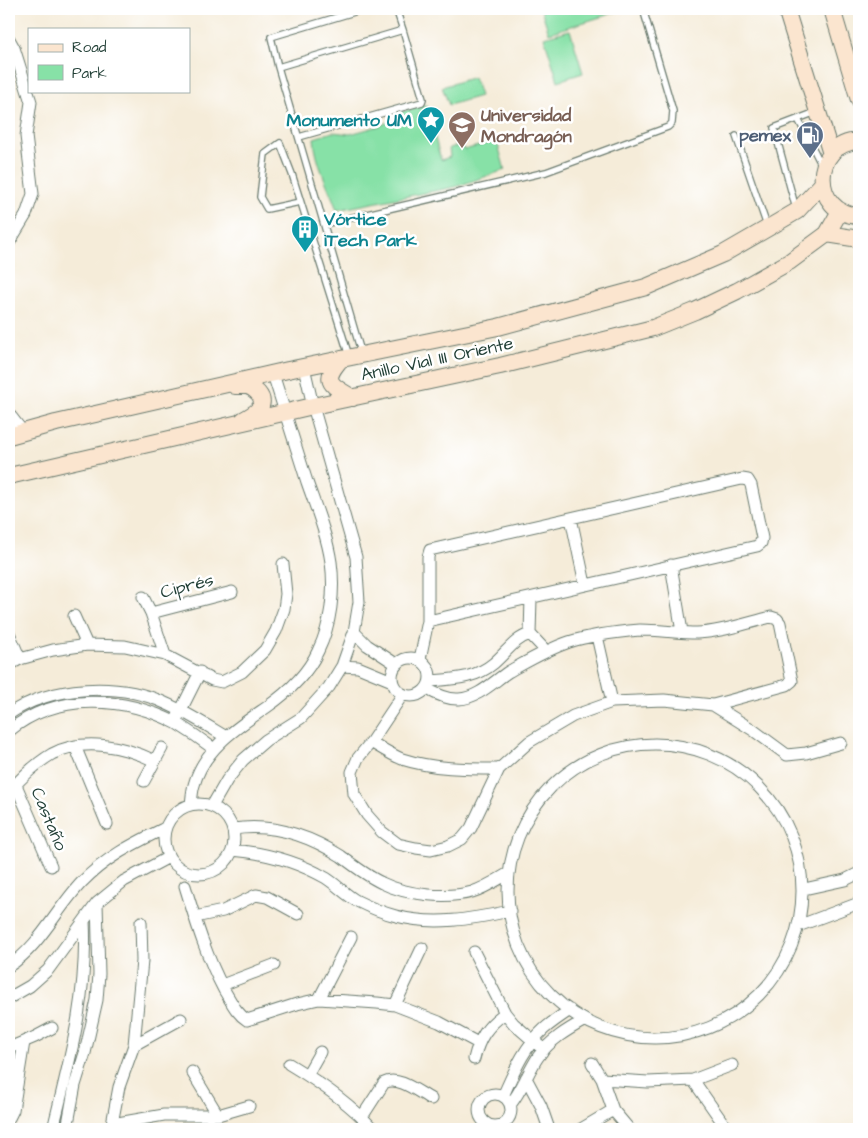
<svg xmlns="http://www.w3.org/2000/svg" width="868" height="1138" font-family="'Architects Daughter',sans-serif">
	<rect width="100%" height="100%" fill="#fff"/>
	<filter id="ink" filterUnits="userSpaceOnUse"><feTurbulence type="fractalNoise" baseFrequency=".02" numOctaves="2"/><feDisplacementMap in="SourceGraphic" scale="10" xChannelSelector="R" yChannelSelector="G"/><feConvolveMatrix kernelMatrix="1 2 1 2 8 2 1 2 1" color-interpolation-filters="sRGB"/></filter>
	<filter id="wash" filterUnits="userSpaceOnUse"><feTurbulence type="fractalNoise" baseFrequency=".0096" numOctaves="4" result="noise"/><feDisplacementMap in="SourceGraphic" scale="20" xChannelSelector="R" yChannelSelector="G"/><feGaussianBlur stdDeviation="1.12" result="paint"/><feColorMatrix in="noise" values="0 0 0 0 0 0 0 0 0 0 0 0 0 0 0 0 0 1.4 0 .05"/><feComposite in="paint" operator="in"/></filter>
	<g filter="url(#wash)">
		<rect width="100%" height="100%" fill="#f5ecd9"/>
		<path fill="#87e1a7" stroke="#538f6e" d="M 541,9 L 619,9 L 620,11 L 549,33 Z
			M 570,30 L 583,73 L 558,81 L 544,37 Z
			M 474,77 L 480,96 L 449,105 L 442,87 Z
			M 426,105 L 441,160 L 450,157 L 449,148 L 462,145 L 464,150 L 497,141 L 505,170 L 455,187 L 337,210 C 329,187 315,163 314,138 L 333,132 L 350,134 L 379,126 L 393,120 L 403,111 Z"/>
	</g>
	<g filter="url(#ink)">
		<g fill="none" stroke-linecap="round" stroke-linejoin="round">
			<g stroke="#6a7a6e" stroke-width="8">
				<path id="lane" d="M 396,9 L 403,30
					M 278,67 L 403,30 L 423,99 L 422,102 L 299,137
					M 798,119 L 822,166
					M 736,136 L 767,226
					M 300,202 L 267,209 L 260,197 L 265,154 L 280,143 L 292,174 L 349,356
					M 796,209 L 774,128 L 816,112
					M 324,224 L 546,172 L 668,127 L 672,123 L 673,111 L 643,9
					M 361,352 L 278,67 L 271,37 L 364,9"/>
			</g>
			<g stroke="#6a7a6e" stroke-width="13">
				<path id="street" d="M 9,39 L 14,48 L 31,102 L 26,136 L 33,194 L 26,215 L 9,243
					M 9,414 L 23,432
					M 571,518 L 585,584
					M 671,565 L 682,632
					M 143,597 L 151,613 L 165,655
					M 151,613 L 232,592
					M 74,616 L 87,645
					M 354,632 L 367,645 L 396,664
					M 9,633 L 20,659
					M 530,634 L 531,598
					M 530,634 L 546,651
					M 597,636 L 612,702
					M392 677a19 19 0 1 1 38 0a19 19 0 1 1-38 0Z
					M 420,659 L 428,621 L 428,557 L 430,550 L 742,479 L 748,480 L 751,485 L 762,538 L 761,543 L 757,546 L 428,621
					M 9,665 L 20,659 L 53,650 L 87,645 L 125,646 L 165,655 L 212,680 L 222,682 L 242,672 L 265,650 L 276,631 L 284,609 L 286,594 L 283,564
					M 342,666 L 358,667 L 392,681
					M 430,681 C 454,679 475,679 494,663 C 506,653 514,639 530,634
					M 427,689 C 436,694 448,700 459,699 C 478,698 493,682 508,672 C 528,661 548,649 569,642 C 591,635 617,632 640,630 C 659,630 678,633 697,633 C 722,632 747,623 771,617 L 777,619 L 780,623 L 792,681 L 787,685 L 713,705
					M 403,694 L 371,742 L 358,758 L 352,772 L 354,794 L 367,815 L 382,832 L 398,844 L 416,848 L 431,850 L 448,846 L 462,839 L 471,828 L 499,769 L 529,742 L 573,716 L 612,702 L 664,700 L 713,705 L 753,730 L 787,755 L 806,753 L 841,743
					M 9,714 C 51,685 119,682 165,703 C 186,712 206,725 226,737
					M 177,718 L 200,672
					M 9,731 C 56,692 124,696 176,723 C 189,731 202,740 214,749
					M 371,742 C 381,748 392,755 402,759 C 433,769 466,769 499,769
					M508 891a147 147 0 1 1 294 0a147 147 0 1 1-294 0Z
					M 75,746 L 107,824
					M 144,781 L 162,748
					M 16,785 L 51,866
					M 9,792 C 21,778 35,764 52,754 C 84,737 124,746 155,761
					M164 839a35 35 0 1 1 70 0a35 35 0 1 1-70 0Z
					M 191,804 C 192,798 192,791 194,785 C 204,748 238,727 267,707 C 287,693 308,673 318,651 C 331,625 335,591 331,562 C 327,535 316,508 307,482 C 296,446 284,410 273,374
					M 212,806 L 227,780 L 243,760 L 266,740 L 301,718 L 329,687 L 342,666 L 354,632 L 359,602 L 356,557 L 313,406 L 304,367
					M 233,829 C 271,823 308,835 341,856 C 354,866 367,876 382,883 C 406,895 446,899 472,892 C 485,888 497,880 509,873
					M 232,850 C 267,853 297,861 326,878 C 337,885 346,895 357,901 C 369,907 384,913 396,916 C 434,926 472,919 510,911
					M 185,886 C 196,922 206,956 224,990 C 231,1001 236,1013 247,1020 L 297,1004 L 319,999 L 377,1003 L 395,1005 L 439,1022 L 478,1043
					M 804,889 L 845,880 L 859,873
					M 195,917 L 223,911 L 256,895 L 267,897 L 298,914
					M 798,926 L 859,903
					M 474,952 L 505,1013 L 514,1024 L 544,1050
					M 9,966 C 40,946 57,908 82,882 C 106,857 135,843 165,828
					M 222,985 L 274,965
					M 9,998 L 30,986 L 48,970 L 97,903 L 124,881 L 169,857
					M 319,999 L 351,937
					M 395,1005 L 422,948
					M 134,1045 L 181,1019
					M 9,1048 L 35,1037 L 52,1028
					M 474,1059 C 479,1038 487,1026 505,1013
					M 592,1063 L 602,1079 L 613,1110 L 629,1129
					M 289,1064 C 319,1082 350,1103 373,1129
					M 192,1072 L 218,1115
					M 307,1075 L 320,1052
					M 526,1078 L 541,1106 L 549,1129
					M 602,1079 L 648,1082 L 693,1080 L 732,1065
					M 693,1080 L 723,1123
					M479 1110a16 16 0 1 1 32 0a16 16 0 1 1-32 0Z
					M 503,1096 C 514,1072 524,1047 544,1029 C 552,1022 561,1016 570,1010
					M 510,1105 C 522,1090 528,1072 538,1057 C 550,1040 567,1030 585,1020
					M 362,1117 L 384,1083 C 398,1075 418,1092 431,1099
					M 9,1118 L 13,1110 L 24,1042
					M 112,1124 L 164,1115 L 218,1115 L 249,1106
					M 53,1129 C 70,1059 88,994 84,921
					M 67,1129 L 75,1085 L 85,1053 L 97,1000 L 99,974 L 97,903
					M 111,1129 L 119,1087 L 134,1045 L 142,961 L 141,922
					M 581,1129 L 613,1110"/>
			</g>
			<g stroke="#6a7a6e" stroke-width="18">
				<path id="secondary" d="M 786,9 L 831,154
					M 832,9 L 859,100
					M 859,141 C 810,143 811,214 859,216
					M 827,234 L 859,239
					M 341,359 C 321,382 331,385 353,398
					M 235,386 C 239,386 244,386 247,386 C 251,387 255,390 258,393 C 269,406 254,414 243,420
					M 9,436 L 56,423 L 288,370 L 498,327 L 646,287 L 723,254 L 768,228 L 797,211 L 822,184
					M 9,476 L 313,406 L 500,366 L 653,328 L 695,311 L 737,291 L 789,262 L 827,234 L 840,211"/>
			</g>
			<use href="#lane" stroke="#fff" stroke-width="5.5"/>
			<use href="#street" stroke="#fff" stroke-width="11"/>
			<use href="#secondary" stroke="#fbe5cf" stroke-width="16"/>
		</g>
	</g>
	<defs>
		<g id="sight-pin" transform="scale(1.4375)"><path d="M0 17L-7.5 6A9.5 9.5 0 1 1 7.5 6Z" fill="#0f9aa8" stroke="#fff"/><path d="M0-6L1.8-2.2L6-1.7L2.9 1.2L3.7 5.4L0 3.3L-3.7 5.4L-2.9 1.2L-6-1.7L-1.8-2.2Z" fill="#fff"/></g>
		<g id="university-pin" transform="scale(1.4375)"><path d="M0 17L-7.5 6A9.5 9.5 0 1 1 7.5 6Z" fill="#8d6e63" stroke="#fff"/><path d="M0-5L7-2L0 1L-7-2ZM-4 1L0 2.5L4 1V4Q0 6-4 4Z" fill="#fff"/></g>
		<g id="fuel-pin" transform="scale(1.4375)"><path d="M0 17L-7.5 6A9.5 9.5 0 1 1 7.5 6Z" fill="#5c6f8a" stroke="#fff"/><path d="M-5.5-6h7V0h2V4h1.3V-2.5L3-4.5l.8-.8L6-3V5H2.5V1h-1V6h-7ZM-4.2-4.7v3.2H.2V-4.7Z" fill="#fff"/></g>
		<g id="building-pin" transform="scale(1.4375)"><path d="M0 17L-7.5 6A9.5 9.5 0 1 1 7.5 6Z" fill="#0f9aa8" stroke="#fff"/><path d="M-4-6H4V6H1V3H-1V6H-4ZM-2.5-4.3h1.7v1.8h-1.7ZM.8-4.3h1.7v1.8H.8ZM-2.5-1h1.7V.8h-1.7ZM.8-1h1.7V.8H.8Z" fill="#fff"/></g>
	</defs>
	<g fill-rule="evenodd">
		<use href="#sight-pin" x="431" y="120"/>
		<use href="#university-pin" x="462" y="125"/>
		<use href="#fuel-pin" x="810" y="135"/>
		<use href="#building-pin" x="305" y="229"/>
	</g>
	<g text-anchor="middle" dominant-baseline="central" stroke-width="5" stroke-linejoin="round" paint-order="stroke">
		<g font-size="18" font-weight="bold" fill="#785e54" stroke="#fff" text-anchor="start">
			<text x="481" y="115">Universidad<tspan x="481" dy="21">Mondragón</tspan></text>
		</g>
		<g font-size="18" font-weight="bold" fill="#0d838f" stroke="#fff" text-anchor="end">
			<text x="412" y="120">Monumento UM</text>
			<text x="324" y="219" text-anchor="start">Vórtice<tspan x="324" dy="21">iTech Park</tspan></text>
		</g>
		<g font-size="18" font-weight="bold" fill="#4e5e75" stroke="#fff" text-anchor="end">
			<text x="791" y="135">pemex</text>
		</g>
		<g font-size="18" fill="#1f3d34" stroke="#fff">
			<text transform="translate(437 359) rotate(-12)">Anillo Vial III Oriente</text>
			<text transform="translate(187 586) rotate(-14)">Ciprés</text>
			<text transform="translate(49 819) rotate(67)">Castaño</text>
		</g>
	</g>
	<rect width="868" height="1138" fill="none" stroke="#fff" stroke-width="30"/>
	<rect x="28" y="28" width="162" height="65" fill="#ffffff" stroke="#a5b1ae"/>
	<rect x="38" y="44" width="25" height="8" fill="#fbe5cf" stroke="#a5b1ae"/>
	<text x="72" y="52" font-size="15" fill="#1f3d34">Road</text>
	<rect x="38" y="65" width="25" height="15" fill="#87e1a7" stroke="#a5b1ae"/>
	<text x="72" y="78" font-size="15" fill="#1f3d34">Park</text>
</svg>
